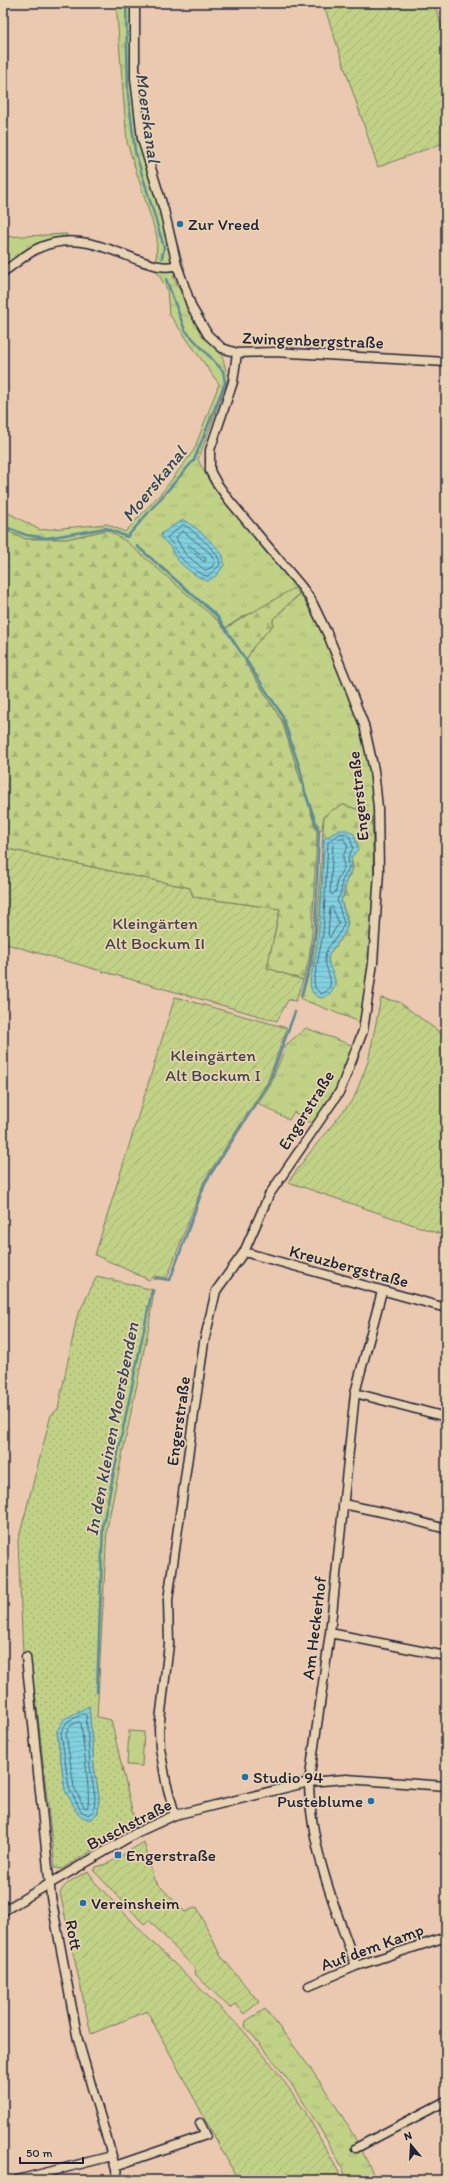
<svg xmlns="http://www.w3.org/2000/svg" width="449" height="2183" font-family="Itim,sans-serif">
	<defs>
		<pattern id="grass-tufts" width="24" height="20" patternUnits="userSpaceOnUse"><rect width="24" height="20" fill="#c1d186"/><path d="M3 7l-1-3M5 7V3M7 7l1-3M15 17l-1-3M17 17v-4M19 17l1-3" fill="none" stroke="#a6b375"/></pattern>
		<pattern id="forest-firs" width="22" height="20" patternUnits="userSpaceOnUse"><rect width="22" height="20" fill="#c1d186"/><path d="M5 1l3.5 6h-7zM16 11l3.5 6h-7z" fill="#a6b375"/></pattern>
		<pattern id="park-dots" width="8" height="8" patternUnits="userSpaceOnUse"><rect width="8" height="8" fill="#c1d186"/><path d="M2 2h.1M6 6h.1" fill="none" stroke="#a6b375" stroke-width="1.8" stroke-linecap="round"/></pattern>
		<pattern id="garden-furrows" width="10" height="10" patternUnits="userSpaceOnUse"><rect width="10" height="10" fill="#c1d186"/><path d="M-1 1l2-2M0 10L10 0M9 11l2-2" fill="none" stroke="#a6b375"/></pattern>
		<pattern id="water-rules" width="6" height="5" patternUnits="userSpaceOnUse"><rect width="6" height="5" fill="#82d1df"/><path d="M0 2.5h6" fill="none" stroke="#70b3c0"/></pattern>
	</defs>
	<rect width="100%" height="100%" fill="#eac9b0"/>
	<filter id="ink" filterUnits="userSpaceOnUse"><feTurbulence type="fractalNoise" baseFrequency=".025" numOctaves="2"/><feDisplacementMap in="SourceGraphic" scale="8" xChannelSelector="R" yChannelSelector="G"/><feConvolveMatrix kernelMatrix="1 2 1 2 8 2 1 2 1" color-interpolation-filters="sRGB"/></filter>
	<g filter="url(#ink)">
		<path fill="url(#grass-tufts)" stroke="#727a60" d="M 116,3 L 139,3 L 140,89 L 143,128 L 185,270 L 173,276 L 203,337 L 222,355 L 228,378 L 198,460 L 211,484 L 296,586 L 326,638 L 362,731 L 371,768 L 376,813 L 372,818 L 363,808 L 356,809 L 344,805 L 324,816 L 322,829 L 317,832 L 282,721 L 245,662 L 254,646 L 273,625 L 273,619 L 299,595 L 244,616 L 224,629 L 218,621 L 107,530 L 66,539 L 26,539 L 3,529 L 3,510 L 40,530 L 107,524 L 125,532 L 164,490 L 194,450 L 219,384 L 169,314 L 167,289 L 156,270 L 157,237 L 127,142 Z
			M 67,234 L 63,244 L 40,250 L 3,277 L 3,237 Z
			M 306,1028 L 354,1046 L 336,1090 L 313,1125 L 294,1112 L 289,1120 L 258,1103 L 270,1085 L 287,1044 Z
			M 265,2009 C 308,2063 348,2117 376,2180 L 348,2180 C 321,2125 286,2072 245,2027 L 246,2021 Z"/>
		<path fill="url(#forest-firs)" stroke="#727a60" fill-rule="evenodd" d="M 3,529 L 26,539 L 66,539 L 107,530 L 127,542 L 218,621 L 224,629 L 294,588 L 299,594 L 273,619 L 273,625 L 254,646 L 245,662 L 282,721 L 317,832 L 312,932 L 309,959 L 303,980 L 267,968 L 279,909 L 192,897 L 190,888 L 3,848 Z
			M 344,805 L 356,809 L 363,807 L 372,818 L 374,883 L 367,989 L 360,1022 L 301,999 L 312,964 L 317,927 L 324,816 L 334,809 ZM 339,830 L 351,858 L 353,869 L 345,883 L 345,894 L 341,900 L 348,923 L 341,939 L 329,954 L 328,960 L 335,985 L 325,997 L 313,970 L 319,934 L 324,839 Z"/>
		<path fill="url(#park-dots)" stroke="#727a60" fill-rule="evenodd" d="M 97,1276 L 154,1290 L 148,1331 L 107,1528 L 97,1717 L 111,1720 L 136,1827 L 119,1834 L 62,1869 L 55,1868 L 36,1699 L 26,1655 L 23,1655 L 18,1541 L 51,1415 L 58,1409 L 77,1317 ZM 89,1707 L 94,1766 L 99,1797 L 98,1813 L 89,1820 L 65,1790 L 57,1731 Z"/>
		<path fill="url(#garden-furrows)" stroke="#727a60" d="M 323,3 L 434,3 L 446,40 L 446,142 L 378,167 Z
			M 3,848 L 190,888 L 193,897 L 280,909 L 267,968 L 303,980 L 296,1001 L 288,1000 L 277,1021 L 3,943 Z
			M 175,997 L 287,1028 L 267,1083 L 204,1181 L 167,1278 L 155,1276 L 149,1280 L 95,1255 Z
			M 381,998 L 399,1002 L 446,1037 L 446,1236 L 288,1182 L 311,1151 L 354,1098 L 368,1062 Z
			M 144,1842 L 154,1880 L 185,1912 L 197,1907 L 220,1955 L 259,2002 L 244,2014 L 236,2004 L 230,2008 L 194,1973 L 195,1969 L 149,1920 L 144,1924 L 94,1871 L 96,1867 L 109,1863 Z
			M 88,1871 L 94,1881 L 148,1938 L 240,2027 L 273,2066 L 305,2111 L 343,2180 L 238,2180 L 147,2011 L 91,2034 L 60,1893 C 65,1882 78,1877 88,1871 Z"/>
		<path fill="#c1d186" stroke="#727a60" d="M 129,1731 L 144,1732 L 142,1766 L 127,1765 Z"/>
		<path fill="url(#water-rules)" stroke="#5c8b9d" d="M 183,520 C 193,524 218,546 223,556 C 224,559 224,562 224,565 L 217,575 L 208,581 C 197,578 173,561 172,549 L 161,537 L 162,533 Z
			M 339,830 L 347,830 L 354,834 L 358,849 L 351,858 C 354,872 349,871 346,882 C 343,889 345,894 341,900 C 345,918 353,923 340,940 C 337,945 331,949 329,955 C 324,968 345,979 329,994 C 326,996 324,998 321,998 C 318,997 315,995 313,993 C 306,982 314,969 315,958 C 322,919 322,879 324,839 Z
			M 89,1706 L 94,1766 L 99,1797 L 98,1813 L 89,1820 L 78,1814 L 65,1790 L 57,1731 L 64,1719 Z"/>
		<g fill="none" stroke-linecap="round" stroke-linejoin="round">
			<path stroke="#48687d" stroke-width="1" d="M 183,525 L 188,527 C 197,536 220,551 220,565 L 208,576 L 203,575 C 195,569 184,563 178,554 C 174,548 174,544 167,538 Z
				M 183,531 L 210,553 L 215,562 L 211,568 L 205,570 L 185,554 L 176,538 Z
				M 189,545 L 205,558 L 206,561 L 203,561 L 187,547 Z
				M 340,834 L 346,834 L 350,837 L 353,848 L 348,857 L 349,868 L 342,881 L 341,893 L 337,900 L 344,923 C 341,936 325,945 325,958 C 324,970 340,987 321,994 L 315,988 L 314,980 L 323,934 L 328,842 Z
				M 344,839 L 348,847 L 343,856 L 344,867 L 337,880 L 336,891 L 332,895 L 330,893 L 333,844 L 337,840 Z
				M 332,907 L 339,923 L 330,937 L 328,935 L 330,909 Z
				M 83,1714 L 86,1715 L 90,1766 L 95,1797 L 94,1811 L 88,1815 L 81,1811 L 69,1788 L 61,1732 L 67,1722 Z
				M 79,1722 L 81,1723 C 82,1736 92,1803 87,1808 L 84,1807 L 74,1787 L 66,1734 L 70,1726 Z"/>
			<path stroke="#5c8b9d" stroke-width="2.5" d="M 126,3 L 128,94 L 135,151 L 164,247 L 162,258
				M 3,526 L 26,535 L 47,538 L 106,528 L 127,537 L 194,460 L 225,383 L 223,371 L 185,330 L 166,279
				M 137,546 L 217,616 L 282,715 L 301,772 L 305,792 L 319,831 L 315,930 L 310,964 L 301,996
				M 155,1279 L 156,1278 L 170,1280 L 205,1183 L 269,1083 L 295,1012
				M 97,1692 L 103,1524 L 152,1291"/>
			<g stroke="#22223b" stroke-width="11">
				<path id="minor" d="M 135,3 L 135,78 L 142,139 L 164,210 L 177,265 L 192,308 L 208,335 L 222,348 L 237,353 L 274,352 L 446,362
					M 3,272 C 15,264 28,252 41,247 C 76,232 109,249 141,261 C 153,265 165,269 177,265
					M 244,1252 L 446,1308
					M 355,1393 L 446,1417
					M 343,1504 L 391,1514 L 446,1529
					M 330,1633 L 446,1656
					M 26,1657 L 51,1897 L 78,2040 L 119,2180
					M 175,1815 L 166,1782 L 160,1748 L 159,1729 L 169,1644 L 168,1600 L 204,1342 L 216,1291 L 244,1252 L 269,1195 L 340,1091 L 363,1031 L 373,963 L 379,872 L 378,808 L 374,770 L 364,725 L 350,689 L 328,635 L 311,600 L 301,586 L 229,500 L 216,482 L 210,471 L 210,450 L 233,382 L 237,353
					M 3,1911 L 138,1832 L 175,1815 L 309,1782 L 346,1779 L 446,1786
					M 356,1966 C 334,1906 310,1846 309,1782 L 330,1633 L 355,1393 L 382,1291
					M 309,1986 L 356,1966 L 446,1937
					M 356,2148 L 446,2101
					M 115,2166 L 206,2135 L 200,2123
					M 17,2180 L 112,2156"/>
			</g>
			<use href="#minor" stroke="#e9d3b2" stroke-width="8"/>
		</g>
	</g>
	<g fill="#1f6fb2" stroke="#e9d3b2" stroke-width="1.5">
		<circle cx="180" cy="224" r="4"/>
		<circle cx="245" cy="1777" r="4"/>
		<circle cx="371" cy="1801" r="4"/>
		<rect x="114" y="1851" width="8" height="8" rx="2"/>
		<circle cx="83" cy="1903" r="4"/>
	</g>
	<g text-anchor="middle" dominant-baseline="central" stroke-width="3.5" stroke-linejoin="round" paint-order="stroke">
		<g font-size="17" fill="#22223b" stroke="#e9d3b2" text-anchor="start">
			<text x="188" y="224">Zur Vreed</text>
			<text x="253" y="1777">Studio 94</text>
			<text x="363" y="1801" text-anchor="end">Pusteblume</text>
			<text x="126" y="1855">Engerstraße</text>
			<text x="91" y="1903">Vereinsheim</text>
		</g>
		<g font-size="17" fill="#22223b" stroke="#e9d3b2">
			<text transform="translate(313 340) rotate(2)">Zwingenbergstraße</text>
			<text transform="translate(358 796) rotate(-96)">Engerstraße</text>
			<text transform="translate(306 1110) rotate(-58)">Engerstraße</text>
			<text transform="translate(349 1266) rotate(15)">Kreuzbergstraße</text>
			<text transform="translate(178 1421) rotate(-82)">Engerstraße</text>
			<text transform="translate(314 1628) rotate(-83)">Am Heckerhof</text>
			<text transform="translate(129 1824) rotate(-27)">Buschstraße</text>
			<text transform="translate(74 1935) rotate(79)">Rott</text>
			<text transform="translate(372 1947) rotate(-20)">Auf dem Kamp</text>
		</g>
		<g font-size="17" fill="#42454a" stroke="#e9d3b2">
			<text x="155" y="923">Kleingärten<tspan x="155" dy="20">Alt Bockum II</tspan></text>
			<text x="213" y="1055">Kleingärten<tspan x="213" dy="20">Alt Bockum I</tspan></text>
		</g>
		<g font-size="18" font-style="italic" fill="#35455c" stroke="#e9d3b2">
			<text transform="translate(148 118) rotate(82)">Moerskanal</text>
			<text transform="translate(154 484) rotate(-51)">Moerskanal</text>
			<text transform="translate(112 1429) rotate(-79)">In den kleinen Moersbenden</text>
		</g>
	</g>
	<rect width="449" height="2183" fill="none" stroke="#e9d3b2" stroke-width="16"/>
	<rect x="8" y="8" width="433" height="2167" fill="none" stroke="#22223b" stroke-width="1.5" filter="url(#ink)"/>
	<g transform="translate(411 2145) rotate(342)" stroke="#e9d3b2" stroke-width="3" paint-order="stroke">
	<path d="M0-3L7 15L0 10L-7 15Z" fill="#22223b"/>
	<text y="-6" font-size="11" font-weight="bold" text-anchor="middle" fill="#22223b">N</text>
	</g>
	<path d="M20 2157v6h63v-6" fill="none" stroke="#22223b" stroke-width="2"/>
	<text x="26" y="2157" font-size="12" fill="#22223b" stroke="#e9d3b2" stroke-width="3" paint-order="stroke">50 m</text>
</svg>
